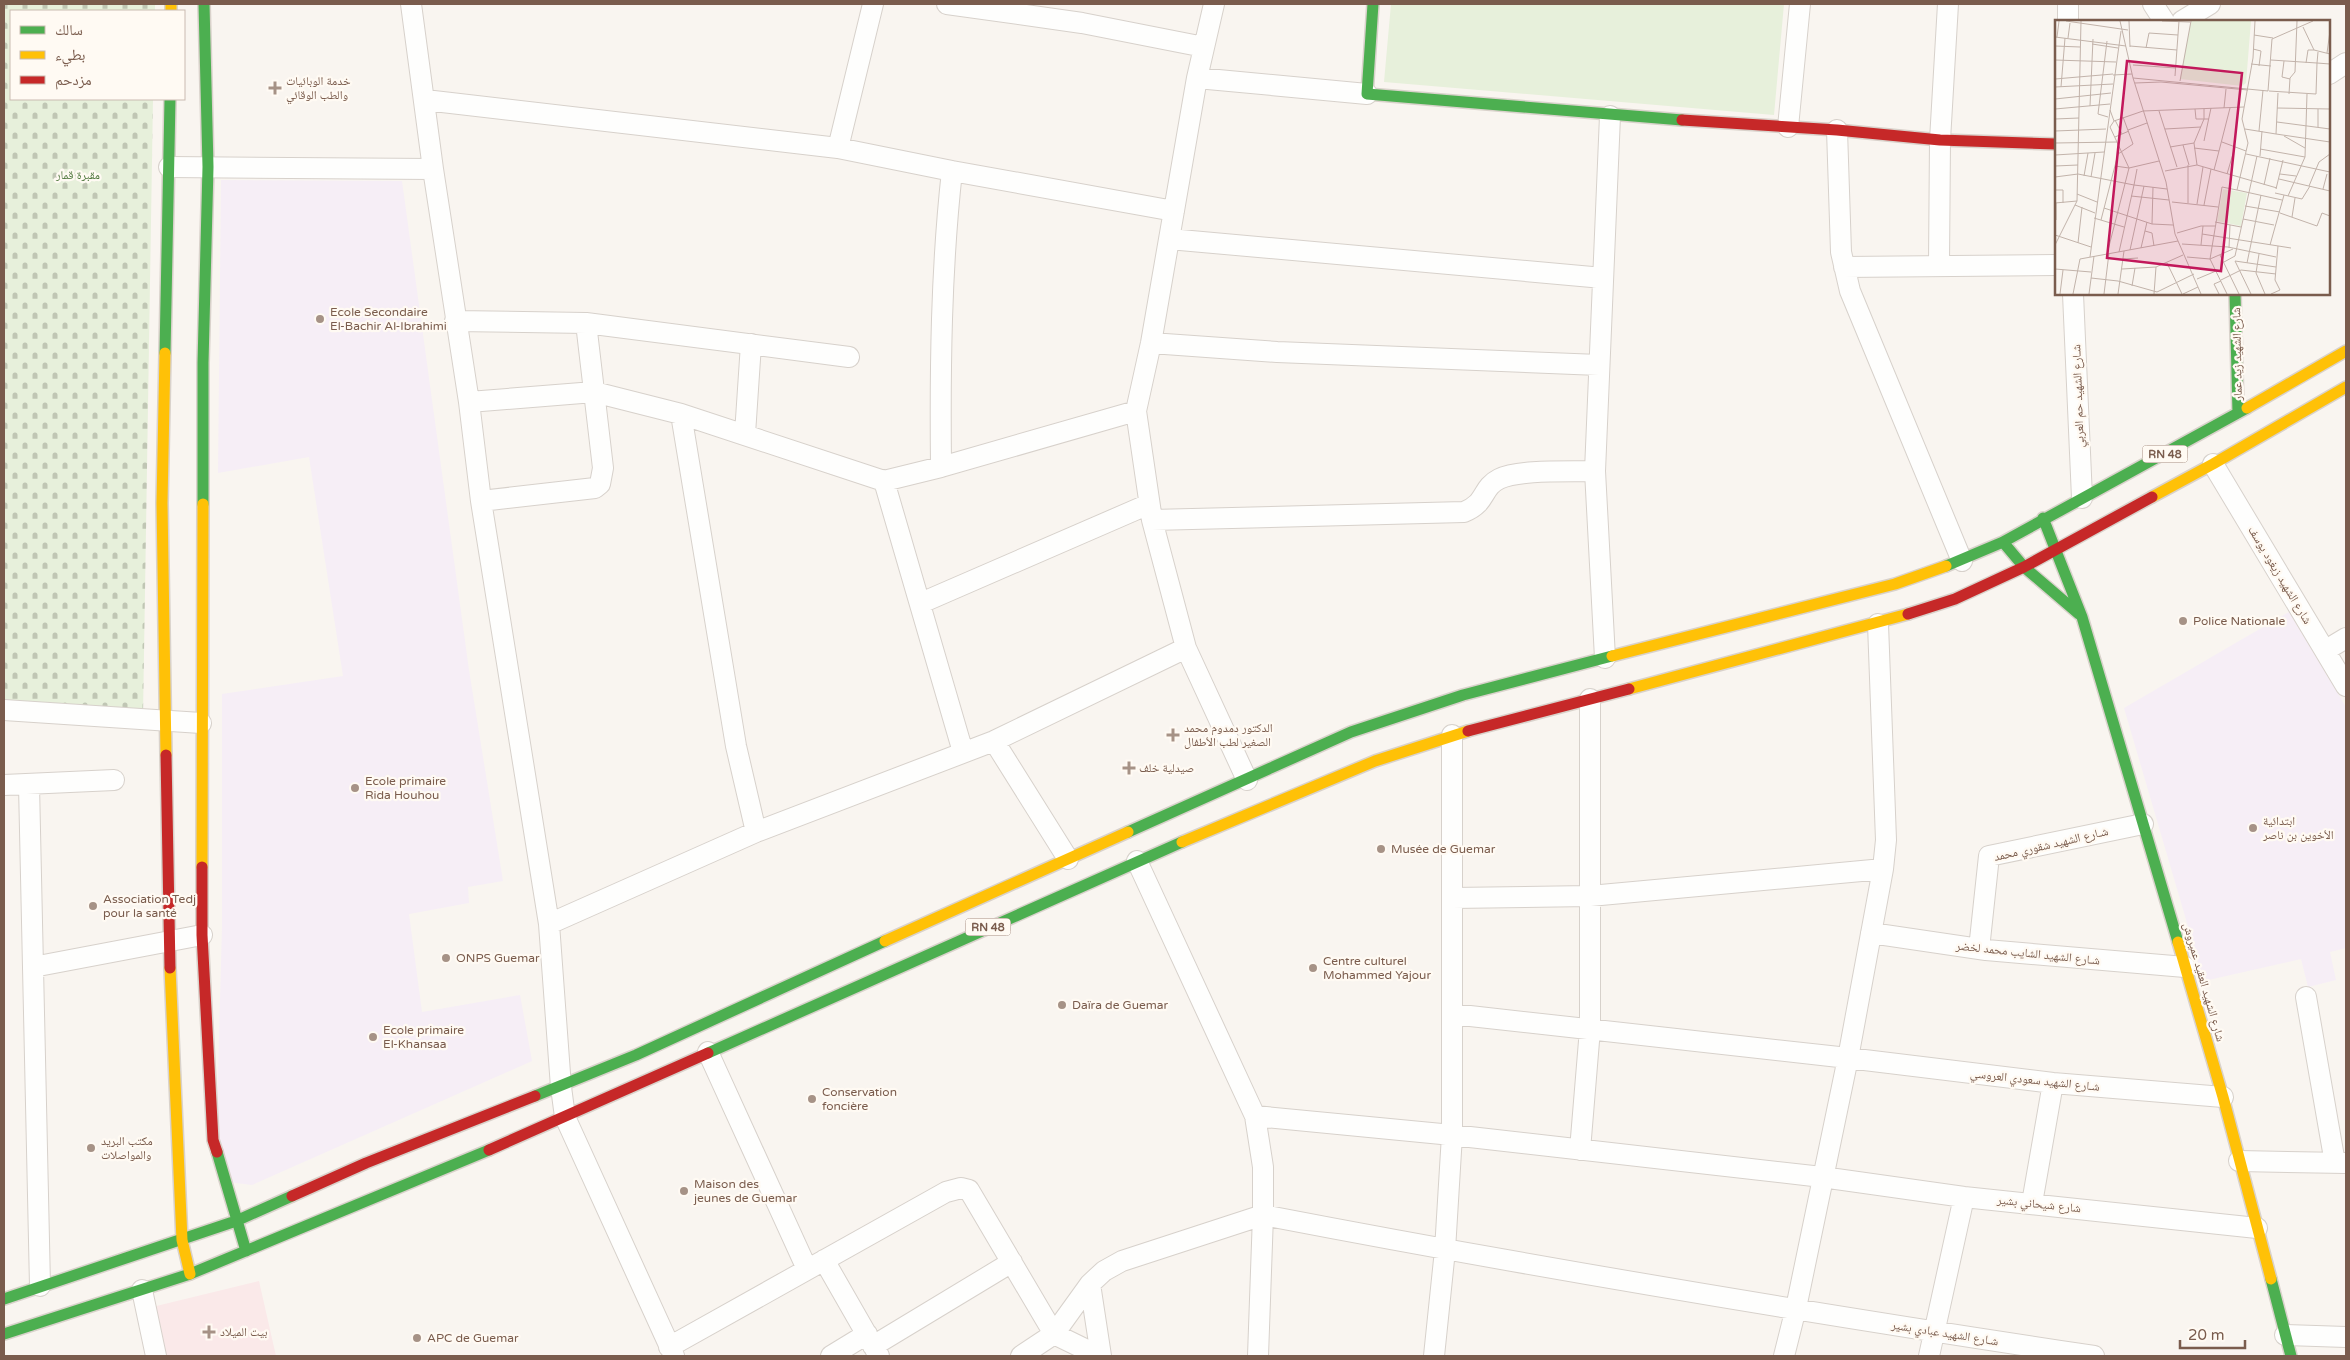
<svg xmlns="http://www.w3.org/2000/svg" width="2350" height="1360" font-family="'Varela Round','Noto Naskh Arabic',sans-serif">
	<defs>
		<pattern id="cemetery-stones" width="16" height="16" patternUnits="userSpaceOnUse" patternTransform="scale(1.25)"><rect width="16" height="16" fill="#e7f0db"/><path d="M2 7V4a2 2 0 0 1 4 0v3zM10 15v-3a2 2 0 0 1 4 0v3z" fill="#c0c6b4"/></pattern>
	</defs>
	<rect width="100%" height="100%" fill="#f9f5f0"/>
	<path fill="#f6eef6" d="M 221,180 L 402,181 L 469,670 L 503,881 L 468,887 L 469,903 L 409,914 L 422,1012 L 520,995 L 532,1061 L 252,1185 L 229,1182 L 216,1148 L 222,927 L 222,694 L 343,676 L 309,457 L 218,473 Z
		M 2289,612 L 2346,707 L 2346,948 L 2330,952 L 2336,980 L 2308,987 L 2301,959 L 2204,981 L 2124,708 Z"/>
	<path fill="#fae9e9" d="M 259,1281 L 276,1356 L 153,1356 L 144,1309 Z"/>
	<path fill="url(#cemetery-stones)" d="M 4,4 L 155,4 L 155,11 L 11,11 L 11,99 L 153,99 L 143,715 L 4,707 Z"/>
	<path fill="#e7f0db" d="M 1391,4 L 1784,4 L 1774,115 L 1384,82 Z"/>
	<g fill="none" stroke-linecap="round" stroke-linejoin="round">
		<g stroke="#d7d1cb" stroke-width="22">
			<path id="street" d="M 411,4 L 433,169 L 469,402 L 481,501 L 549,924 L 561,1087 L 565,1117 L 674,1356
				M 947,4 L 1082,23 L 1204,47
				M 1214,4 L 1197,78 L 1151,343 L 1136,411 L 1152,520 L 1186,648 L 1247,780
				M 2068,4 L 2068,21
				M 2153,4 L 2164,21
				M 2182,21 L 2210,4
				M 2329,74 L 2346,63
				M 1197,78 L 1367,94
				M 425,100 L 838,148 L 952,171
				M 1788,127 L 1800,4
				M 1837,130 L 1841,252 L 1850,291 L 1962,561
				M 838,148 L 873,4
				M 169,167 L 433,169
				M 1169,239 L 1603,278
				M 1939,265 L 1940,140 L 1948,4
				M 1844,267 L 2056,265
				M 2073,294 L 2082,498
				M 455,321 L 586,323 L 849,357
				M 1151,343 L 1277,352 L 1599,365
				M 469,402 L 594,392 L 681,414 L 884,481 L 941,467 L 1136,411
				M 681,414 L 736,746 L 756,832
				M 745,434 L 751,344
				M 2213,464 L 2346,686
				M 941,467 C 940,368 941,270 952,171 L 1174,211
				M 884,481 L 963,752
				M 481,501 L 595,488 L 600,484 L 603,468 L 586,323
				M 1152,520 L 1464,512 C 1487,503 1481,488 1499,479 C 1520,469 1571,472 1595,471
				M 921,603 L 1149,504
				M 2326,650 L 2346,638
				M 1605,658 L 1595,471 L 1610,116
				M 4,710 L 201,723
				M 994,741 L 1068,859
				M 4,785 L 114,780
				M 29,785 L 40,1286
				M 1452,898 L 1590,896 L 1883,869
				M 549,924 L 756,832 L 994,741 L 1186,648
				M 1871,933 L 1986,950 L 2185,967
				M 1979,949 L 1989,856 L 2143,824
				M 33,967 L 202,935
				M 2306,997 L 2335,1163
				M 1452,1014 L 1848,1058 L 2053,1083 L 2223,1097
				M 708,1052 L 807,1269
				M 1255,1116 L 1452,1135 L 1452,735
				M 1580,1150 L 1590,1029 L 1590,699
				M 2239,1161 L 2346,1163
				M 2032,1203 L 2053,1083
				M 824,1260 L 879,1356
				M 1090,1284 L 1101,1356
				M 142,1290 L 156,1356
				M 2285,1335 L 2346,1337
				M 873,1346 L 1012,1262
				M 669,1347 L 946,1192 L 961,1188 L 969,1190 L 1054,1334 L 1099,1356
				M 831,1356 L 867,1334
				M 1021,1356 L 1054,1334 L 1090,1284 L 1104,1271 L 1122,1261 L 1263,1215 L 1263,1167 L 1255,1116 L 1137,861
				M 1258,1356 L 1263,1215 C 1538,1268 1816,1314 2094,1356
				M 1434,1356 L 1445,1250 L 1452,1135 L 1822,1177 L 1964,1197 L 2257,1228
				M 1784,1356 L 1796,1308 L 1848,1058 L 1883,869 L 1886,840 L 1878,624
				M 1929,1356 L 1964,1197"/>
		</g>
		<g stroke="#d9d2cb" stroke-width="14">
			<path id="fast" d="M 1373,4 L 1367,94 L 1682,120
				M 2235,294 L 2238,413
				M 165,353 L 170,99
				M 203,504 L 203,363 L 208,167 L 204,4
				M 2043,518 L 2082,617 L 2178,942
				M 2003,542 L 2024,567 L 2079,614
				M 1946,566 L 2003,542 L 2247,408
				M 1128,832 L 1351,732 L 1463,695 L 1612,656
				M 708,1053 L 1182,842
				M 535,1096 L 636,1055 L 885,941
				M 217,1152 L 246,1251
				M 2271,1279 L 2291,1356
				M 4,1299 L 236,1221 L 292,1196
				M 4,1334 L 190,1274 L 489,1150"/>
		</g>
		<g stroke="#d9d2cb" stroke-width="14">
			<path id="slow" d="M 171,4 L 171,11
				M 165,353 L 162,503 L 166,755
				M 2247,408 L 2346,351
				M 2152,497 L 2213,464 L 2346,387
				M 1612,656 L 1895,584 L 1946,566
				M 1629,689 L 1908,614
				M 1182,842 L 1375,761 L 1468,731
				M 202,867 L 203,504
				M 885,941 L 1128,832
				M 2178,942 L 2223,1097 L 2271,1279
				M 170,968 L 182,1240 L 190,1274"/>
		</g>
		<g stroke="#d9d2cb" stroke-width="14">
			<path id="jam" d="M 1682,120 L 1837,130 L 1940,140 L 2056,144
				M 1908,614 L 1955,599 L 2024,567 L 2152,497
				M 1468,731 L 1629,689
				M 166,755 L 170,968
				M 202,867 L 202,935 L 213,1140 L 217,1152
				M 489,1150 L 708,1053
				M 292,1196 L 366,1163 L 535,1096"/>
		</g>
		<use href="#street" stroke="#fefefd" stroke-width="20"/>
		<use href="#fast" stroke="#4caf50" stroke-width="11"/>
		<use href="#slow" stroke="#ffc107" stroke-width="11"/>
		<use href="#jam" stroke="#c62828" stroke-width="11"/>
	</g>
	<g fill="#a69286" stroke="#fffaf3" stroke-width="2">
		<path d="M272.5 80.5h5v5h5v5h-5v5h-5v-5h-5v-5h5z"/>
		<circle cx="320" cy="319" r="5"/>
		<circle cx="2183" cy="621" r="5"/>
		<path d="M1170.5 727.5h5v5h5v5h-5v5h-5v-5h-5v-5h5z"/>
		<path d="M1126.5 760.5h5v5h5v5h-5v5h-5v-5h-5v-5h5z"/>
		<circle cx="355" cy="788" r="5"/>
		<circle cx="2253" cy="828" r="5"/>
		<circle cx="1381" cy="849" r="5"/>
		<circle cx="93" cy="906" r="5"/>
		<circle cx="446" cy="958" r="5"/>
		<circle cx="1313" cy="968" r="5"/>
		<circle cx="1062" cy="1005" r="5"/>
		<circle cx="373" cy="1037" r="5"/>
		<circle cx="812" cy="1099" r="5"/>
		<circle cx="91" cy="1148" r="5"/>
		<circle cx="684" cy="1191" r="5"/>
		<path d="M206.5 1324.5h5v5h5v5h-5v5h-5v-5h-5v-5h5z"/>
		<circle cx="417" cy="1338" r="5"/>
	</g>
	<g text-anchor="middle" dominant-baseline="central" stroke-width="4.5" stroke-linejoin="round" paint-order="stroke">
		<g fill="#fffaf3" stroke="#a28b7f" stroke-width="1">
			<rect x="2142.5" y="445.5" width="45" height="17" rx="4"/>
			<rect x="965.5" y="918.5" width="45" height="17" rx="4"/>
		</g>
		<g font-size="11" font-weight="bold" fill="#7a5c4d">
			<text x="2165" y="454">RN 48</text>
			<text x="988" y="927">RN 48</text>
		</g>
		<g font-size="12" fill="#7a5c4d" stroke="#fffaf3" text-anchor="start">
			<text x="286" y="81">خدمة الوبائيات<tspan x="286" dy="14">والطب الوقائي</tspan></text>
			<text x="330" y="312">Ecole Secondaire<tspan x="330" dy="14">El-Bachir Al-Ibrahimi</tspan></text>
			<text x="2193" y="621">Police Nationale</text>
			<text x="1184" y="728">الدكتور دمدوم محمد<tspan x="1184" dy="14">الصغير لطب الأطفال</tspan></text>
			<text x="1139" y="768">صيدلية خلف</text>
			<text x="365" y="781">Ecole primaire<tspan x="365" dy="14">Rida Houhou</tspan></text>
			<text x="2263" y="821">ابتدائية<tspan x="2263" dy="14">الأخوين بن ناصر</tspan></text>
			<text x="1391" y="849">Musée de Guemar</text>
			<text x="103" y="899">Association Tedj<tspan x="103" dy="14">pour la santé</tspan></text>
			<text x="456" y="958">ONPS Guemar</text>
			<text x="1323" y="961">Centre culturel<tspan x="1323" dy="14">Mohammed Yajour</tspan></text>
			<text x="1072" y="1005">Daïra de Guemar</text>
			<text x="383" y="1030">Ecole primaire<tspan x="383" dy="14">El-Khansaa</tspan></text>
			<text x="822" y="1092">Conservation<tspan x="822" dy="14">foncière</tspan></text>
			<text x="101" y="1141">مكتب البريد<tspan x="101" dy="14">والمواصلات</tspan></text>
			<text x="694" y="1184">Maison des<tspan x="694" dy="14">jeunes de Guemar</tspan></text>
			<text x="220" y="1332">بيت الميلاد</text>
			<text x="427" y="1338">APC de Guemar</text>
		</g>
		<g font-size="12" fill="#537a41" stroke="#fffaf3">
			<text x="78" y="175">مقبرة قمار</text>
		</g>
		<g font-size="12" fill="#7a5c4d" stroke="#fffaf3">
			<text transform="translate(2237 354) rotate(-91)">شارع الشهيد زيد عمار</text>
			<text transform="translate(2078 396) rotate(-92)">شـارع الشهيد حم العربي</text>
			<text transform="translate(2280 575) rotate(59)">شارع الشهيد زيغود يوسف</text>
			<text transform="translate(2051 844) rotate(-13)">شـارع الشهيد شقوري محمد</text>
			<text transform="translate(2028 953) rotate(6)">شـارع الشهيد الشايب محمد لخضر</text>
			<text transform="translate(2204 982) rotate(74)">شارع الشهيد العقيد عميروش</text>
			<text transform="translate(2035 1080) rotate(6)">شـارع الشهيد سعودي العروسي</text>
			<text transform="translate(2039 1204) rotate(6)">شارع شيحاني بشير</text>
			<text transform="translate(1945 1333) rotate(9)">شـارع الشهيد عبادي بشير</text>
		</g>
	</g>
	<g transform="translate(2055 20)">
		<rect width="275" height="275" fill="#f9f5f0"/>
		<path d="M 136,1 L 196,1 L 191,63 L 187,66 L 125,59 Z" fill="#e7f0db"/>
		<path d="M 168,169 L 192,173 L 186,206 L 162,201 Z" fill="#e7f0db"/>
		<path fill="none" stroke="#c2b3aa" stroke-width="1" d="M 11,1 L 73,10M 65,1 L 78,58 L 111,162 L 120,214 L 146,274M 74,1 L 75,27M 107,1 L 135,2M 248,7 L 259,30 L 275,34M 199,15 L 218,18M 0,17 L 71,26M 2,17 L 4,1M 13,18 L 15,3M 52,21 L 43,94 L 53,97M 37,24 L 63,28M 0,26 L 25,27M 75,26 L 122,30M 91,28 L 94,13 L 123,15M 198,29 L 206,31 L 204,46M 263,32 L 262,43 L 275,44M 272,33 L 275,11M 0,40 L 61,42M 229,41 L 227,57 L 235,59M 251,43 L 253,30 L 259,30M 196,44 L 216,46M 78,45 L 121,48M 58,55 L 77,54M 120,56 L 124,1M 78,58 L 213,71 L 217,19 L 258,1M 0,59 L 58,54M 125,61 L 136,1M 80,63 L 106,62 L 193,70M 0,67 L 58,64M 6,67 L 10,18M 214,71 L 261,74 L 262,43 L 216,40M 234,74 L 235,58 L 240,52 L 242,1M 0,79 L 56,73M 35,86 L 38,19M 169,88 L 171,69M 222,88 L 275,89M 0,89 L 55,84M 140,89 L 141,99 L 154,99M 55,90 L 59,101 L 55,107 L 74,148 L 104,141M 104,91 L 122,147M 0,99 L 24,98M 60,100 L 67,114M 59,101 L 88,91 L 189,87M 222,102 L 275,109M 263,107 L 263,89M 110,109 L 146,107M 190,109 L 221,114 L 223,73M 73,110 L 92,103M 0,111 L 51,109M 204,111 L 208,70M 221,114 L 275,122M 229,116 L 250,128M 60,117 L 74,111M 149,121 L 156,88M 167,122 L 191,131M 0,123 L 62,122M 128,125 L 134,145M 115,127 L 139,123M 139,128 L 164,131 L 159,150M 205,129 L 250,137M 164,131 L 175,88M 191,134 L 275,152M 0,135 L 49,132M 205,136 L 207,111M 133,145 L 133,183M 142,145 L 139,123 L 149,99 L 149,89M 0,146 L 23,145M 82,149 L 79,165 L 112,169M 110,151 L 142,145 L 222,168M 172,154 L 180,127M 225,154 L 241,156M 29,156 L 33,133M 0,157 L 23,154 L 79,165 L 64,232M 36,157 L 40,133M 224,159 L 275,171M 209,165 L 215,138M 254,166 L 264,142 L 275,134M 221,169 L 228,140M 268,169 L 272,154M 0,170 L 8,170 L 8,183M 182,170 L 227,180M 220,173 L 247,179 L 255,166M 22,174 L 42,182M 76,176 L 114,180M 233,176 L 250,137 L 252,74M 117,182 L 163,187M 0,183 L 22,181M 142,184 L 148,147M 20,185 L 40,193M 149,185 L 156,149M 190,186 L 225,192M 49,188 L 97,204 L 118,205M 225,193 L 262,206 L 267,193 L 275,196M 237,197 L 240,178M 39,198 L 69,207M 188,199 L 219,205M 1,200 L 1,183M 46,200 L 63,134 L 78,124 L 68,97M 160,202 L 186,207M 97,204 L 98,167M 90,211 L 97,213 L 99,226M 122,213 L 146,206 L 160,206M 147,214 L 236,228M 0,215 L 36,227M 23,223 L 27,187M 127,224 L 173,227 L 221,237M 0,225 L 22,181 L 26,1M 146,225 L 148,206M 215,225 L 229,175M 86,228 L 92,202M 174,228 L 175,205M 75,230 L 89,166M 52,234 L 74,148 L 60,146M 204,234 L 201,253 L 210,274M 165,235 L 184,274M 35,237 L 66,11M 132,237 L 155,239 L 178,229M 68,239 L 83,238M 155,239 L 167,167 L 182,170 L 193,123 L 187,99 L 198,38 L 200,1M 155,239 L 172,274M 180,241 L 221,247M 180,241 L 196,274M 169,242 L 180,236 L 202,136M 112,243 L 127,274M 192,243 L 206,175M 0,249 L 36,252M 67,249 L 101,247 L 128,235M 36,258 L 63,261 L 102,272 L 139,254M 142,259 L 161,251M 166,260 L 186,250 L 221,254M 77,266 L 80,248M 5,274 L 8,250M 18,274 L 25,239 L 123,221M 34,274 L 39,236M 49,274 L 54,233M 63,274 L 69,231M 99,274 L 101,247M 128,274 L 143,267M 164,274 L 159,264 L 166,261M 216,274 L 225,270 L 220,260 L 223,226"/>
		<path fill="#c2185b" fill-opacity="0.15" stroke="#c2185b" stroke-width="2.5" d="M 72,41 L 187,53 L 166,251 L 52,238 Z"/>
		<rect width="275" height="275" fill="none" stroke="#7a5c4d" stroke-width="2.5"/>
	</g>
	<rect width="2350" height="1360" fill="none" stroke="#7a5c4d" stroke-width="10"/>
	<rect x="10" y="10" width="175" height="90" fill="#fffaf3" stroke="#cabbb1"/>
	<rect x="20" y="26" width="25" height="8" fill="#4caf50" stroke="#cabbb1"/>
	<text x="55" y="35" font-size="15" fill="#7a5c4d">سالك</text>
	<rect x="20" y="51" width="25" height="8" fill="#ffc107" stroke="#cabbb1"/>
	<text x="55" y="60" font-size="15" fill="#7a5c4d">بطيء</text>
	<rect x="20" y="76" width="25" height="8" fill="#c62828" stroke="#cabbb1"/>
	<text x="55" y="85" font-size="15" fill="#7a5c4d">مزدحم</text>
	<path d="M2180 1340v8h65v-8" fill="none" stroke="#7a5c4d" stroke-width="2.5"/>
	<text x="2188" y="1340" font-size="15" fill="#7a5c4d" stroke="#fffaf3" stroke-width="4" paint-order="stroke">20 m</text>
</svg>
